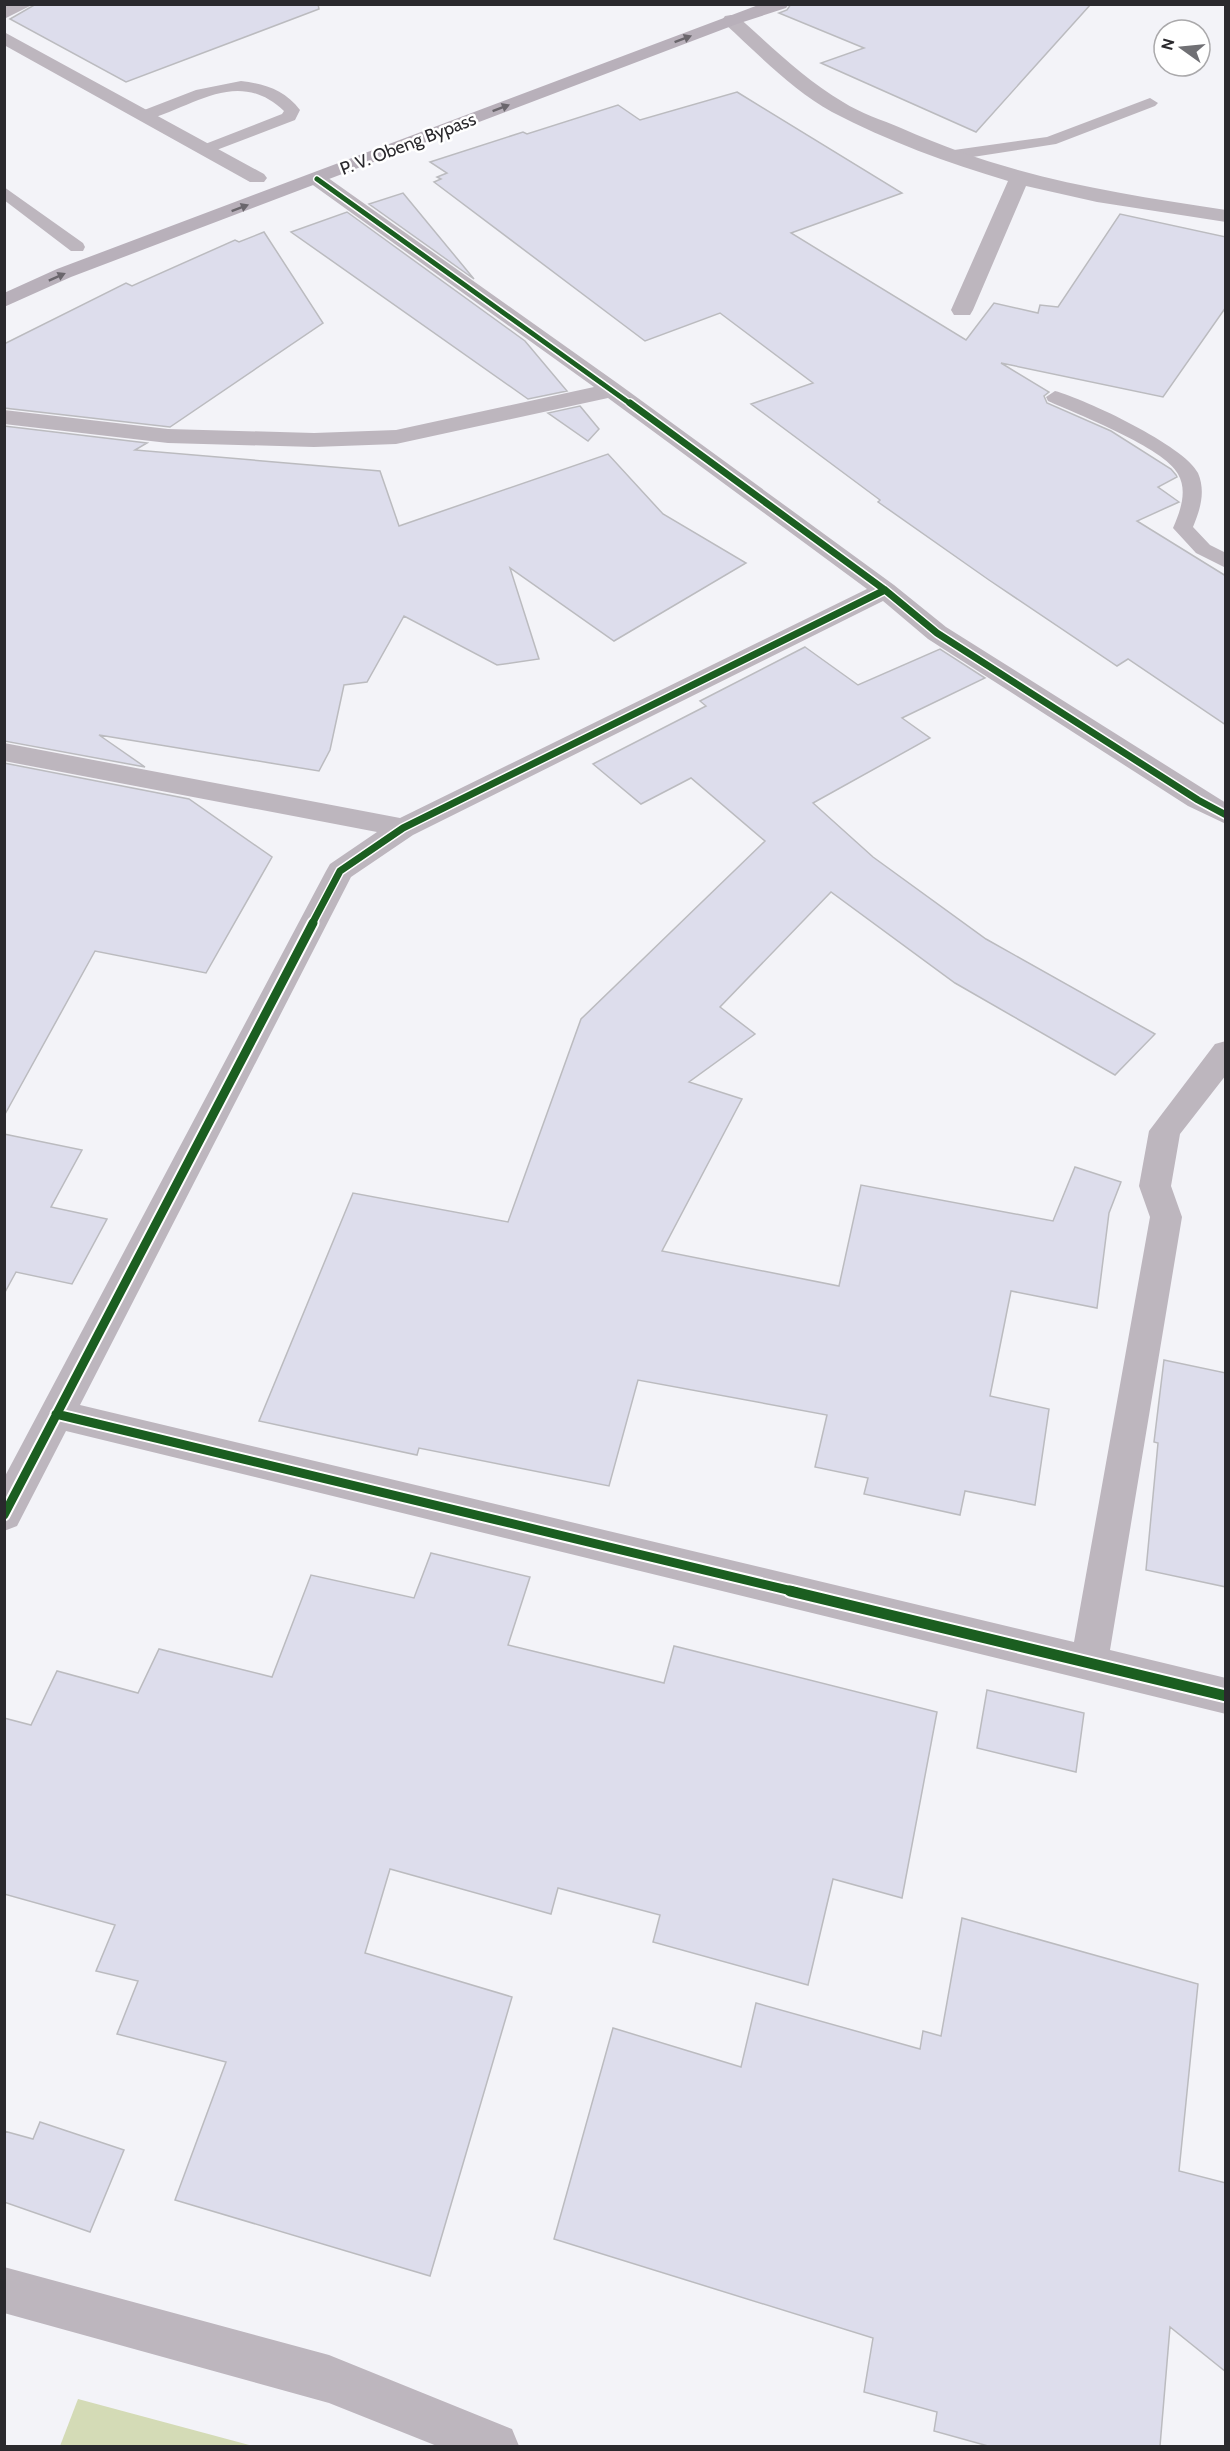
<svg xmlns="http://www.w3.org/2000/svg" width="1230" height="2451" font-family="Cabin,sans-serif">
	<rect width="100%" height="100%" fill="#f3f3f8"/>
	<path fill="#d4dbb6" d="M 78,2399 L 253,2446 L 60,2446 Z"/>
	<path fill="#ddddec" stroke="#bbbbbf" stroke-width="1.5" d="M 36,4 L 318,4 L 319,9 L 126,82 L 10,19 Z
		M 791,4 L 1091,4 L 976,132 L 821,63 L 864,48 L 779,13 L 787,10 Z
		M 737,92 L 902,193 L 791,233 L 966,340 L 994,303 L 1038,313 L 1040,305 L 1058,307 L 1120,214 L 1226,237 L 1226,307 L 1163,397 L 1001,363 L 1049,392 L 1044,396 L 1047,403 L 1111,431 L 1171,469 L 1176,475 L 1177,477 L 1158,487 L 1179,502 L 1137,521 L 1226,576 L 1226,725 L 1128,659 L 1117,666 L 989,580 L 878,502 L 880,500 L 751,404 L 813,383 L 720,313 L 645,341 L 434,182 L 441,179 L 437,177 L 447,173 L 430,162 L 523,132 L 527,134 L 618,105 L 640,120 Z
		M 403,193 L 474,279 L 369,204 Z
		M 347,212 L 525,341 L 567,391 L 528,399 L 291,232 Z
		M 264,232 L 323,323 L 170,427 L 4,408 L 4,344 L 126,283 L 132,286 L 235,240 L 239,242 Z
		M 580,406 L 599,429 L 588,441 L 548,413 Z
		M 4,426 L 147,443 L 135,450 L 380,471 L 399,526 L 608,454 L 663,514 L 746,563 L 614,641 L 510,568 L 539,659 L 497,665 L 404,616 L 367,682 L 344,685 L 330,750 L 319,771 L 99,735 L 145,767 L 4,741 Z
		M 805,647 L 858,685 L 940,649 L 985,678 L 902,718 L 930,738 L 813,803 L 873,857 L 986,939 L 1155,1034 L 1115,1075 L 955,983 L 831,892 L 720,1007 L 755,1034 L 689,1082 L 742,1099 L 662,1251 L 839,1286 L 861,1185 L 1053,1221 L 1075,1167 L 1121,1182 L 1109,1213 L 1097,1308 L 1011,1291 L 990,1396 L 1049,1409 L 1035,1505 L 965,1491 L 960,1515 L 864,1494 L 868,1478 L 815,1467 L 827,1415 L 638,1380 L 609,1486 L 419,1448 L 417,1455 L 259,1421 L 353,1193 L 508,1222 L 581,1019 L 765,841 L 691,778 L 641,804 L 593,764 L 706,706 L 700,701 Z
		M 4,763 L 189,799 L 272,857 L 206,973 L 95,951 L 4,1116 Z
		M 4,1134 L 82,1150 L 51,1207 L 107,1219 L 72,1284 L 16,1272 L 4,1294 Z
		M 1164,1360 L 1226,1373 L 1226,1587 L 1146,1570 L 1158,1443 L 1154,1442 Z
		M 431,1553 L 530,1577 L 508,1645 L 664,1683 L 674,1646 L 937,1712 L 902,1898 L 833,1879 L 808,1985 L 653,1942 L 660,1915 L 558,1888 L 551,1914 L 390,1869 L 365,1953 L 512,1997 L 430,2276 L 175,2200 L 226,2062 L 117,2034 L 138,1981 L 96,1971 L 115,1925 L 4,1894 L 4,1718 L 31,1725 L 57,1671 L 138,1693 L 159,1649 L 272,1677 L 311,1575 L 414,1598 Z
		M 987,1690 L 1084,1713 L 1076,1772 L 977,1748 Z
		M 962,1918 L 1198,1984 L 1179,2171 L 1226,2183 L 1226,2372 L 1170,2327 L 1160,2446 L 988,2446 L 934,2431 L 937,2412 L 864,2392 L 873,2338 L 554,2239 L 613,2028 L 741,2067 L 756,2003 L 920,2049 L 923,2031 L 941,2036 Z
		M 40,2122 L 124,2150 L 90,2232 L 4,2202 L 4,2131 L 33,2139 Z"/>
	<g fill="none" stroke-linecap="round" stroke-linejoin="round">
		<path fill="#bdb6be" fill-rule="evenodd" d="M 241,81 C 265,84 285,90 300,110 L 295,120 L 206,154 L 200,152 L 198,149 L 200,146 L 282,114 L 284,111 C 237,67 195,107 145,120 L 137,115 L 139,112 L 196,90 Z
			M 1150,98 L 1158,103 L 1155,106 L 1056,144 L 947,161 L 939,156 L 947,151 L 1047,137 Z
			M 4,187 L 83,243 L 85,247 L 83,251 L 71,251 L 4,200 Z
			M 1055,391 C 1085,399 1185,446 1198,473 C 1206,492 1200,510 1193,527 L 1210,545 L 1226,553 L 1226,568 L 1196,553 L 1173,528 C 1180,512 1188,491 1178,474 C 1165,448 1077,414 1048,401 L 1046,397 Z"/>
		<path fill="#bdb6be" fill-rule="evenodd" d="M 10,4 L 34,4 L 4,19 L 4,7 Z
			M 731,15 L 737,16 C 771,46 804,79 843,102 C 860,113 882,120 901,128 C 1010,177 1109,192 1226,210 L 1226,222 L 1097,202 L 1026,186 L 973,310 L 970,315 L 954,315 L 951,310 L 1008,181 C 948,163 887,141 832,112 C 792,90 758,54 725,24 L 722,20 L 725,16 Z
			M 4,32 L 264,174 L 267,178 L 264,182 L 250,182 L 4,45 Z
			M 317,173 L 324,175 L 620,385 L 894,585 L 946,627 L 1226,803 L 1226,824 L 1188,806 L 928,639 L 883,601 L 413,835 L 351,877 L 80,1405 L 1074,1642 L 1150,1217 L 1139,1186 L 1149,1131 L 1215,1044 L 1226,1041 L 1226,1075 L 1180,1134 L 1171,1186 L 1182,1217 L 1110,1650 L 1226,1678 L 1226,1714 L 66,1431 L 17,1526 L 4,1531 L 4,1478 L 326,871 L 330,864 L 377,832 L 4,761 L 4,743 L 400,818 L 867,589 L 608,398 L 396,444 L 314,447 L 168,443 L 4,424 L 4,410 L 168,429 L 314,433 L 396,430 L 594,387 L 310,183 L 307,179 L 310,175 Z
			M 4,2267 L 329,2355 L 512,2429 L 519,2446 L 437,2446 L 329,2403 L 4,2313 Z"/>
		<path fill="#b8b0ba" fill-rule="evenodd" d="M 761,4 L 789,4 L 786,8 L 737,24 L 71,277 L 4,307 L 4,293 L 57,269 Z"/>
		<g stroke="#fff" stroke-width="8">
			<path id="cycleway-far3" d="M 317,179 L 632,405"/>
		</g>
		<g stroke="#fff" stroke-width="10">
			<path id="cycleway-far2" d="M 630,403 L 885,590 L 937,633 L 1198,800 L 1226,815
				M 312,924 L 340,871 L 403,828 L 885,590"/>
		</g>
		<g stroke="#fff" stroke-width="13">
			<path id="cycleway-far1" d="M 56,1414 L 796,1592
				M 4,1515 L 313,923"/>
		</g>
		<g stroke="#fff" stroke-width="15">
			<path id="cycleway" d="M 790,1591 L 1226,1696"/>
		</g>
		<use href="#cycleway-far3" stroke="#1b5e20" stroke-width="5"/>
		<use href="#cycleway-far2" stroke="#1b5e20" stroke-width="7"/>
		<use href="#cycleway-far1" stroke="#1b5e20" stroke-width="9"/>
		<use href="#cycleway" stroke="#1b5e20" stroke-width="11"/>
	</g>
	<defs><path id="oneway-solid" d="M-6-.8H1V-3.2L6.5 0L1 3.2V.8H-6Z" transform="scale(1.5)"/></defs>
	<g fill="#6a666c">
		<use href="#oneway-solid" transform="translate(683 39) rotate(-21)"/>
		<use href="#oneway-solid" transform="translate(501 108) rotate(-21)"/>
		<use href="#oneway-solid" transform="translate(240 208) rotate(-21)"/>
		<use href="#oneway-solid" transform="translate(57 277) rotate(-24)"/>
	</g>
	<g text-anchor="middle" dominant-baseline="central" stroke-width="5" stroke-linejoin="round" paint-order="stroke">
		<g font-size="18" fill="#2a292d" stroke="#fff">
			<text transform="translate(408 144) rotate(-21)">P. V. Obeng Bypass</text>
		</g>
	</g>
	<rect width="1230" height="2451" fill="none" stroke="#2a292d" stroke-width="12"/>
	<g transform="translate(1182 48) rotate(285)"><circle r="28" fill="#ffffff" stroke="#aaa9ab" stroke-width="1.5"/>
	<path d="M0-4.5L10 22L0 15L-10 22Z" fill="#707074"/>
	<text y="-9" font-size="16" font-weight="bold" text-anchor="middle" fill="#2a292d">N</text>
	</g>
</svg>
